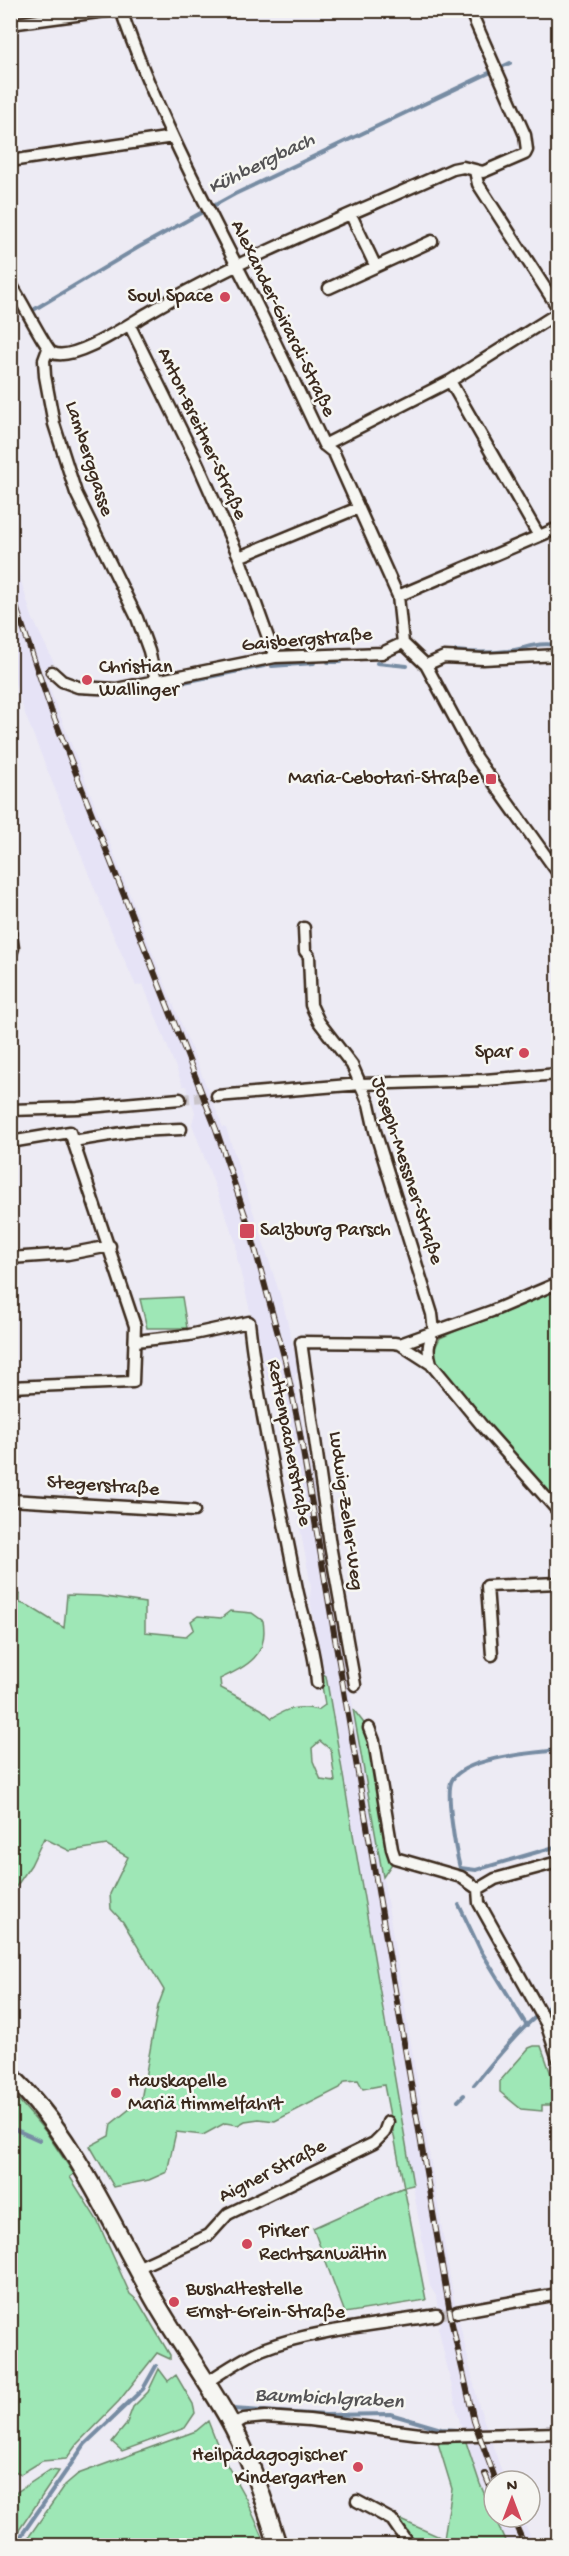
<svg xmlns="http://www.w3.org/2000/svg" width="569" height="2556" font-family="'Gochi Hand',sans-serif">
	<rect width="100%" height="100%" fill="#edebf4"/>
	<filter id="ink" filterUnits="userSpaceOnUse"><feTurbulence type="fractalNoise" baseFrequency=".0167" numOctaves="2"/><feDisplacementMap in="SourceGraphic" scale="12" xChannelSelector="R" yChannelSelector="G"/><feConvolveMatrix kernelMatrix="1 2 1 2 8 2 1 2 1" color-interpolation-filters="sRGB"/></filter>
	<g filter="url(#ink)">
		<path fill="#e6e3f6" d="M 10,545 L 32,617 L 54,663 L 42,669 L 153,954 L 223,1127 L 226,1128 L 283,1304 L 300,1373 L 295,1374 L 295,1380 L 383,1877 L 453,2295 L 479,2406 L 505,2481 L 494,2481 L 494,2517 L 521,2517 L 535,2545 L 507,2545 L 500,2532 L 480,2484 L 460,2423 L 438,2327 L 440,2324 L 436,2296 L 430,2286 L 326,1676 L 322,1673 L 315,1634 L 310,1597 L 311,1586 L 272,1380 L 267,1380 L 237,1258 L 236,1243 L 192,1124 L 195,1112 L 186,1086 L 183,1086 L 143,984 L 136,986 L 111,930 L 25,714 L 11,671 Z"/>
		<path fill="#9ee7b6" stroke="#6c886a" stroke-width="1.5" fill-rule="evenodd" d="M 558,1285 L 558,1506 L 436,1368 L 432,1354 L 440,1338 Z
			M 182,1297 L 187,1328 L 147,1328 L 140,1299 Z
			M 11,1589 L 14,1590 L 20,1595 L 20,1603 L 29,1606 L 64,1628 L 67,1595 L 99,1596 L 145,1603 L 145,1632 L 186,1636 L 194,1629 L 191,1621 L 198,1616 L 221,1618 L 230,1611 L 252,1613 L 263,1621 C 269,1656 247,1666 220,1679 L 221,1688 L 261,1709 L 272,1718 C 287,1708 299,1705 318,1710 L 325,1705 L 321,1679 L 322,1673 L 326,1676 L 413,2185 L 404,2187 L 426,2300 L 345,2313 L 313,2228 L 404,2187 L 384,2085 L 363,2089 L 358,2080 L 345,2081 L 340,2088 L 275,2121 L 259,2119 L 245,2121 L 238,2125 L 225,2123 L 203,2135 L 176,2132 L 167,2172 L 149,2180 L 114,2187 L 90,2146 L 109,2136 L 111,2124 L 141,2100 L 158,2006 L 164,1990 L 123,1922 L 111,1909 L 110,1894 L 128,1857 L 107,1845 L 70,1851 L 44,1838 L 31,1865 L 11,1894 ZM 320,1741 L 331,1750 L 335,1782 L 321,1780 L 313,1761 L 312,1748 Z
			M 353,1709 L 363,1722 L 370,1738 L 388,1854 L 393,1862 L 383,1877 Z
			M 534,2046 L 541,2046 L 558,2094 L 558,2110 L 556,2110 L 555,2105 L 542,2105 L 542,2111 L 521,2109 L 500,2092 L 500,2081 L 529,2048 Z
			M 10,2090 L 46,2132 L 74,2174 L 70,2177 L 97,2220 L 130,2294 L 138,2301 L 170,2355 L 170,2359 L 157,2353 L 119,2401 L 77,2444 L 66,2459 L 42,2461 L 21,2474 L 10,2469 Z
			M 159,2369 L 168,2381 L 176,2375 L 193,2404 L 195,2413 L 185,2428 L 122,2451 L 112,2442 L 126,2425 L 133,2407 L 148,2392 Z
			M 208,2421 L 221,2454 L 246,2499 L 265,2542 L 255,2546 L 23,2545 L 65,2485 L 78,2474 L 196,2431 Z
			M 465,2439 L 480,2484 L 507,2545 L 415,2545 L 399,2519 L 444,2539 L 452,2489 L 438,2443 L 450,2443 Z
			M 50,2470 L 59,2471 L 11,2542 L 11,2496 Z"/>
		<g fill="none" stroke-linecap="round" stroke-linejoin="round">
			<path stroke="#778ca3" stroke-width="4" d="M 35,309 L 139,247 L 235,194 L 510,63
				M 456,651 C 473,653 491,653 508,651 C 529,648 536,642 558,645
				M 328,662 L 341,662
				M 377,663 L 407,666
				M 272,666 L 314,663
				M 179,683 L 264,666
				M 85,693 L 101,693
				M 118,693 L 167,686
				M 558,1750 C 533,1753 466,1757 452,1780 C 445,1792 456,1852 460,1868 L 476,1870 L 558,1846
				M 459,1905 L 481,1951 L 527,2026
				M 474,2085 C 496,2059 528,2017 558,2001
				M 458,2101 L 464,2095
				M 10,2118 L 14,2129 L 39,2140
				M 233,2409 L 326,2415 L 390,2414 L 441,2429 L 457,2430
				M 14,2546 L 85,2444 L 143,2389 L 156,2366"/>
			<path stroke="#c9c4c9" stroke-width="10" stroke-dasharray="10 5" stroke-linecap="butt" d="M 180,1099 L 217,1096
				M 437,2315 L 457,2312"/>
			<g stroke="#3b2a1e" stroke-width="15">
				<path id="minor" d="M 121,10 C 151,98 194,182 236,264 C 267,323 295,384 324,445 L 334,453 L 398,596 L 403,643
					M 10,24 L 113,10
					M 10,161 L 173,137
					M 475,171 L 478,184 L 558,308
					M 351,215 L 375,265
					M 10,283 C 19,295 46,350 53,353 C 74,362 129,324 148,313 C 244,256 351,215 453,169 L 463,167 L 483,172 L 525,154 L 527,150 L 525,135 L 470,10
					M 329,288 L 432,241
					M 130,326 L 197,462 L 239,557 L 275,657
					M 48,349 L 44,360 L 45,376 L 54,424 L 76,493 L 137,618 L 149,651 L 156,680
					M 450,381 L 539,536
					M 324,445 L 450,381 L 558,313
					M 239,557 L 358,508
					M 398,596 L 558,528
					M 403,643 L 426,665 L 476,758 L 558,873
					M 426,665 L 444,657 L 483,659 L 558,655
					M 52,672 L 62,681 L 78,687 L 116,689 L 275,657 L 382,653 L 403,643
					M 304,928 L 305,951 L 309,956 L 311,1005 L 319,1022 L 352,1065 L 369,1104 L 375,1131 L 432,1314 L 434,1331
					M 10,930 L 13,948 L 10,956
					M 217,1096 L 361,1084 L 485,1080 L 558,1074
					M 10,1110 L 78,1108 L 180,1099
					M 73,1141 L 135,1131 L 181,1129
					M 10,1142 L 70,1132 L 135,1326 L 133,1382 L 10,1387
					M 10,1258 L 68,1254 L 110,1246
					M 136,1341 L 189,1335 L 249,1322 C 259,1412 280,1500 297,1589 C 304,1621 315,1650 317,1683
					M 400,1344 L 492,1311 L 558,1283
					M 431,1364 C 427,1351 428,1343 434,1331
					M 10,1500 L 194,1511
					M 492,1655 L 487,1586 L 558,1583
					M 355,1685 L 330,1545 L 301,1342 L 394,1343 L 400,1344 L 431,1364 L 484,1428 L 558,1511
					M 369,1728 L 374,1741 L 392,1849 L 395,1858 L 461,1877 L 478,1889 L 479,1903 L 546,2023 L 558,2059
					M 478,1889 L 495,1879 L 558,1862
					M 137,2268 L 209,2235 L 228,2214 L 374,2143 L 384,2133 L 388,2122
					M 457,2312 L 558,2294
					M 207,2382 C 225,2370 243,2358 263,2349 C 311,2330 385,2324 437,2315
					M 232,2426 L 244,2419 L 265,2417 L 309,2420 L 436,2436 L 558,2433
					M 357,2501 L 392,2520 L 410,2546"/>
			</g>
			<g stroke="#3b2a1e" stroke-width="21">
				<path id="secondary" d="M 10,2075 C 73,2134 108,2218 150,2292 C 175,2338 208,2380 233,2427 C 253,2465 265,2505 278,2546"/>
			</g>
			<use href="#minor" stroke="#f6f6f2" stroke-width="10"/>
			<use href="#secondary" stroke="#f6f6f2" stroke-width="16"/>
			<g stroke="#3b2a1e" stroke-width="6">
				<path id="rail" d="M 10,589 L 51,710 L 216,1129 L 250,1230 L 286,1364 L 299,1428 L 452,2324 L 474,2421 L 496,2481
					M 485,2474 L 494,2496
					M 512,2517 L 525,2546"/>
			</g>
			<use href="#rail" stroke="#f6f6f2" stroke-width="4" stroke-dasharray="11" stroke-linecap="butt"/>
		</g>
	</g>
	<g fill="#d1495b" stroke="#f6f6f2" stroke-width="2">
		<circle cx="225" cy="297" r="6"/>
		<circle cx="87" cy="680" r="6"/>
		<rect x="485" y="773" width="12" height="12" rx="3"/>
		<circle cx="524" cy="1053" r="6"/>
		<rect x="239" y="1223" width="16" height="16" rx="3"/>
		<circle cx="116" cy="2093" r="6"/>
		<circle cx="247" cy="2244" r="6"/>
		<circle cx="174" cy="2302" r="6"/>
		<circle cx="358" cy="2467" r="6"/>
	</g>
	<g text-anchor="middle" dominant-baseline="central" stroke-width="5" stroke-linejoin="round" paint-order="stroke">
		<g font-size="20" fill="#3b2a1e" stroke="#f6f6f2" text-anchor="start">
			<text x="213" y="297" text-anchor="end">Soul Space</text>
			<text x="99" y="668">Christian<tspan x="99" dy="23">Wallinger</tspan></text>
			<text x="479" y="779" text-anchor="end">Maria-Cebotari-Straße</text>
			<text x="512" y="1053" text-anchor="end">Spar</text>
			<text x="260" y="1231">Salzburg Parsch</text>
			<text x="128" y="2082">Hauskapelle<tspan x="128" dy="23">Mariä Himmelfahrt</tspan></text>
			<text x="259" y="2232">Pirker<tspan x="259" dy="23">Rechtsanwältin</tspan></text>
			<text x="186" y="2290">Bushaltestelle<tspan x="186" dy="23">Ernst-Grein-Straße</tspan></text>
			<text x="346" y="2456" text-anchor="end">Heilpädagogischer<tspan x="346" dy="23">Kindergarten</tspan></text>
		</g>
		<g font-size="20" fill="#3b2a1e" stroke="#f6f6f2">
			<text transform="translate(282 319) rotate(64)">Alexander-Girardi-Straße</text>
			<text transform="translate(201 434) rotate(65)">Anton-Breitner-Straße</text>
			<text transform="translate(88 459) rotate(72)">Lamberggasse</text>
			<text transform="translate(307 641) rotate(-5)">Gaisbergstraße</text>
			<text transform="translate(406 1171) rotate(72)">Joseph-Messner-Straße</text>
			<text transform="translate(288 1443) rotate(79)">Rettenpacherstraße</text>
			<text transform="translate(103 1487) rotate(4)">Stegerstraße</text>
			<text transform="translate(345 1511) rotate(82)">Ludwig-Zeller-Weg</text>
			<text transform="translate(273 2172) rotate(-27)">Aigner Straße</text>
		</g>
		<g font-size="21" font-style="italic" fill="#545355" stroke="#f6f6f2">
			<text transform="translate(262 165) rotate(-26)">Kühbergbach</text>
			<text transform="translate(329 2400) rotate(3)">Baumbichlgraben</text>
		</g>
	</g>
	<rect width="569" height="2556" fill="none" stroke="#f6f6f2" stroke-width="36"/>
	<rect x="18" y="18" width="533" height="2520" fill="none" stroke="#3b2a1e" stroke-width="2" filter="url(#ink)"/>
	<g transform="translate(512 2499)"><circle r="28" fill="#f6f6f2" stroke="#aba49d" stroke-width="1.5"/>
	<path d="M0-4.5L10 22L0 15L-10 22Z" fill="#d1495b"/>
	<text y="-9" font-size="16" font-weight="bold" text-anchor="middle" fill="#3b2a1e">N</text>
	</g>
</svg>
